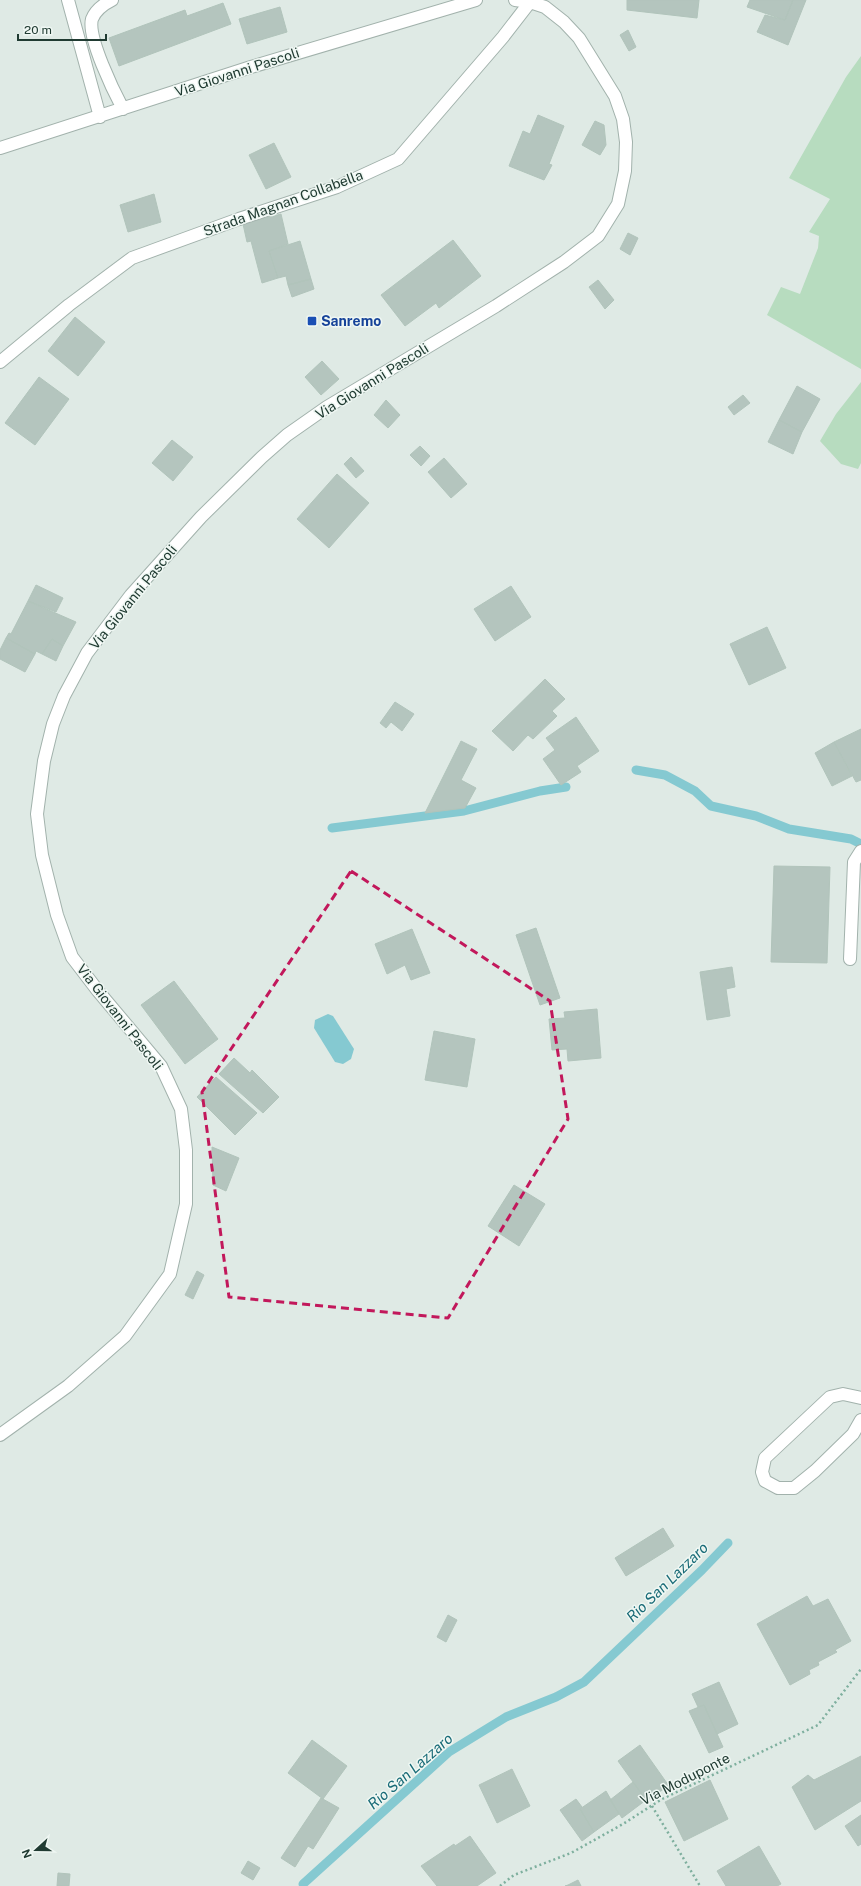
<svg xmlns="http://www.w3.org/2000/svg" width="861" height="1886" font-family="'Public Sans',sans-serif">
	<rect width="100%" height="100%" fill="#dfeae5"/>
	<path fill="#b7dcbf" d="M 861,56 L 861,369 L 767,315 L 781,287 L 800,294 L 818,248 L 819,236 L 809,232 L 830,199 L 789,178 L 846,77 Z
		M 861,382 L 861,463 L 858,469 L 841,464 L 820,441 L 836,414 Z"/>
	<path fill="#85c9d1" d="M 328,1014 L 333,1016 L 354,1049 L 351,1059 L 343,1064 L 335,1062 L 314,1028 L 315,1020 Z"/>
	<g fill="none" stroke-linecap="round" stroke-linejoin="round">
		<path stroke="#85c9d1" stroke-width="9" d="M 636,770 L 665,775 L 695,791 L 711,806 L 756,816 L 789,829 L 851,839 L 861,844
			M 332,828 L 464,811 L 540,791 L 566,787
			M 303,1884 L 449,1752 L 506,1717 L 556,1697 L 584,1682 L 702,1570 L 728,1543"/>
	</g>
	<path fill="#b4c5be" stroke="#b1c4bb" d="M 627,0 L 699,0 L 697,18 L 627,10 Z
		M 750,0 L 793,0 L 785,20 L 747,7 Z
		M 793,0 L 806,0 L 788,45 L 757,32 L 765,15 L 785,20 Z
		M 223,3 L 231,24 L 119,66 L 109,38 L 185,10 L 187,16 Z
		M 280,7 L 287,32 L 247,44 L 239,19 Z
		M 628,30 L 636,47 L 629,51 L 620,35 Z
		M 538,115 L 564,126 L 549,164 L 552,165 L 544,180 L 509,166 L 523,131 L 530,134 Z
		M 595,121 L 604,125 L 606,145 L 600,155 L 582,145 Z
		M 274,143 L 291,177 L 266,189 L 249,155 Z
		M 154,194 L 161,222 L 128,232 L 120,205 Z
		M 281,214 L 288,244 L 269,251 L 278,278 L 262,283 L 251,241 L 247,242 L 243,224 Z
		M 628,233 L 638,238 L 630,255 L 620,249 Z
		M 453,240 L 481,276 L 439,308 L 436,303 L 405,326 L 381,295 Z
		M 300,241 L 311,279 L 288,285 L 286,276 L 278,278 L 269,251 Z
		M 311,279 L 314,289 L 292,297 L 288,285 Z
		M 598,280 L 614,300 L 605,309 L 589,287 Z
		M 75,317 L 105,342 L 78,376 L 48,351 Z
		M 322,361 L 339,379 L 321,395 L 305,377 Z
		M 39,377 L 69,399 L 35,445 L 5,423 Z
		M 797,386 L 820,399 L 802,432 L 779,420 Z
		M 743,395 L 750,403 L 734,415 L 728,407 Z
		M 386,400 L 400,415 L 388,428 L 374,415 Z
		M 779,420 L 802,432 L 793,454 L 768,442 Z
		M 172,440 L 193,457 L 173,481 L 152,463 Z
		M 420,446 L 430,456 L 421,466 L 410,455 Z
		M 351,457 L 364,471 L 356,478 L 344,464 Z
		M 444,458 L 467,484 L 451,498 L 428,472 Z
		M 337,474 L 369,503 L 329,548 L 297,519 Z
		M 36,585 L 63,598 L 56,612 L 28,601 Z
		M 511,586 L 531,617 L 495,641 L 474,609 Z
		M 28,601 L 76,622 L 63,646 L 52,639 L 42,654 L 36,651 L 35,654 L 6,638 L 9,633 L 11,634 Z
		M 767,627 L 786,668 L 749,685 L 730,644 Z
		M 6,638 L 35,654 L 25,672 L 0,659 L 0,650 Z
		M 52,639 L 63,646 L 56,661 L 42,654 Z
		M 545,679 L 565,699 L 552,711 L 557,716 L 533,739 L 528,735 L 513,751 L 492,731 Z
		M 395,702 L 414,714 L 402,731 L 391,722 L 386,728 L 380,723 Z
		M 576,717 L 599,751 L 577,766 L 581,772 L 561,785 L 543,759 L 555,750 L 546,738 Z
		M 861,729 L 861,780 L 856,782 L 834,742 Z
		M 461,741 L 477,749 L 461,780 L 476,788 L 465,808 L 425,813 Z
		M 834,742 L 852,776 L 832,786 L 815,753 Z
		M 774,866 L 830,867 L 827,963 L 771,962 Z
		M 536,928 L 560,998 L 540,1005 L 516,935 Z
		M 412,929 L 430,973 L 411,980 L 405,965 L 387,974 L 375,944 Z
		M 732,967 L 735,987 L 726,989 L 730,1016 L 707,1020 L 700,972 Z
		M 174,981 L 218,1039 L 185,1064 L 141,1005 Z
		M 597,1009 L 601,1058 L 568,1061 L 567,1049 L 552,1050 L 549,1019 L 565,1018 L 564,1012 Z
		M 434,1031 L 475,1039 L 467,1087 L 425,1080 Z
		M 234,1058 L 250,1073 L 252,1070 L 279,1097 L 263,1113 L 219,1074 Z
		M 216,1077 L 257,1113 L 235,1135 L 197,1097 Z
		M 212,1147 L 239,1158 L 226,1191 L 213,1185 Z
		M 514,1185 L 545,1204 L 519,1246 L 488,1226 Z
		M 197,1271 L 204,1275 L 193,1299 L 185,1295 Z
		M 663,1528 L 674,1546 L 626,1576 L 615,1558 Z
		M 807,1596 L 813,1606 L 828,1599 L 851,1641 L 835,1650 L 837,1652 L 818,1662 L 819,1665 L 809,1670 L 810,1674 L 790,1685 L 757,1624 Z
		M 448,1615 L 457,1620 L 446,1642 L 437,1637 Z
		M 719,1682 L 738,1724 L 717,1734 L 704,1705 L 698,1707 L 692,1694 Z
		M 704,1705 L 723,1747 L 709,1753 L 689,1711 Z
		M 312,1740 L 347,1766 L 323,1799 L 288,1773 Z
		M 640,1745 L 669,1786 L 646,1800 L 618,1761 Z
		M 861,1756 L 861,1801 L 815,1830 L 792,1787 L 808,1775 L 814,1780 Z
		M 512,1769 L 530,1806 L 497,1823 L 479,1785 Z
		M 710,1780 L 728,1819 L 684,1841 L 665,1802 Z
		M 633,1782 L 646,1800 L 622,1818 L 610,1800 Z
		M 606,1791 L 619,1814 L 594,1832 L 580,1809 Z
		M 321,1798 L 339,1808 L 313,1849 L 308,1846 L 295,1867 L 281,1858 Z
		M 576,1799 L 582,1807 L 580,1809 L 594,1832 L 582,1841 L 560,1810 Z
		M 861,1815 L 861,1844 L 858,1846 L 845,1826 Z
		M 470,1836 L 496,1873 L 477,1886 L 437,1886 L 421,1866 L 454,1844 L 455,1846 Z
		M 759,1846 L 781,1884 L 777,1886 L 726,1886 L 717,1871 Z
		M 248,1861 L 260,1868 L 253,1880 L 241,1873 Z
		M 58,1873 L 70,1874 L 69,1886 L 57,1886 Z
		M 578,1880 L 581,1886 L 565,1886 L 568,1885 Z"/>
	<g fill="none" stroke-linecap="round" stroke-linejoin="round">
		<g stroke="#a2b2ac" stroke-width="14">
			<path id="minor" d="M 68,0 L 100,117
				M 112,0 C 104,4 96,9 92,19 C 87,37 114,92 123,109
				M 0,148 L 251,67 L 476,0
				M 0,362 L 69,305 L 132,258 L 239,219 L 337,187 L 398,159 L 503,37 L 530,2
				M 850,959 L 854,862 L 861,851
				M 861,1398 L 843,1394 L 830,1397 L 765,1458 L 762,1472 L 765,1481 L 778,1488 L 794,1488 L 815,1471 L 853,1434 L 861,1420
				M 0,1435 L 68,1386 L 125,1336 L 170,1274 L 186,1204 L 186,1150 L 181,1109 L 161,1066 L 98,991 L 72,957 L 57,915 L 42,855 L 37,814 L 44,761 L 53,724 L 64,696 L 87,653 L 131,595 L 201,517 L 262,457 L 287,435 L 327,407 L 496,306 L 564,262 L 598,236 L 618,204 L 625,171 L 626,142 L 623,119 L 615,96 L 579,38 L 564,22 L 545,7 L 530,2 L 515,0"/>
		</g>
		<path stroke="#7eaf9e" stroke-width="2.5" stroke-dasharray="2 3" stroke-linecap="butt" d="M 652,1806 L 700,1886
			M 500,1886 L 514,1875 L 571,1853 L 623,1824 L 662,1799 L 818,1725 L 861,1669"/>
		<use href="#minor" stroke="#fff" stroke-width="12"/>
	</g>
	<path fill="none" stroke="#c2185b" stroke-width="3" stroke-dasharray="8 5" stroke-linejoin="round" d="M 351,871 L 550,1001 L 568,1119 L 448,1318 L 229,1297 L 202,1092 Z"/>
	<rect fill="#1a4fb4" stroke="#eff7f3" stroke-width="1.5" x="307" y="316" width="10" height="10" rx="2"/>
	<g text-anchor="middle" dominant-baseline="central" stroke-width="3" stroke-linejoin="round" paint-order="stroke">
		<g font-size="14" fill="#203b32" stroke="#eff7f3">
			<text transform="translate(237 72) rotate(-18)">Via Giovanni Pascoli</text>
			<text transform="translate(283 203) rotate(-20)">Strada Magnan Collabella</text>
			<text transform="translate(372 381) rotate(-32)">Via Giovanni Pascoli</text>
			<text transform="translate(133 597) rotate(-51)">Via Giovanni Pascoli</text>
			<text transform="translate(120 1017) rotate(52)">Via Giovanni Pascoli</text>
			<text transform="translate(685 1779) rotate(-27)">Via Moduponte</text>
		</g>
		<g font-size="14" font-weight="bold" fill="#164399" stroke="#eff7f3" text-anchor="start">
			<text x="321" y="321">Sanremo</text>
		</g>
		<g font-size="15" font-style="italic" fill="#196b77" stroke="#eff7f3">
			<text transform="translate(667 1582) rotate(-44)">Rio San Lazzaro</text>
			<text transform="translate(410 1771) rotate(-41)">Rio San Lazzaro</text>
		</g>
	</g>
	<g transform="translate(36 1850) rotate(249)" stroke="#eff7f3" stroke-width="3" paint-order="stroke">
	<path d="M0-3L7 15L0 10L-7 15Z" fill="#203b32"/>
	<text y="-6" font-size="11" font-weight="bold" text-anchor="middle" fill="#203b32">N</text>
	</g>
	<path d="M18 34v6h88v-6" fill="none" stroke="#203b32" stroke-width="2"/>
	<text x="24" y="34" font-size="12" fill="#203b32" stroke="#eff7f3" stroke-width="3" paint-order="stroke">20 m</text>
</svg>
